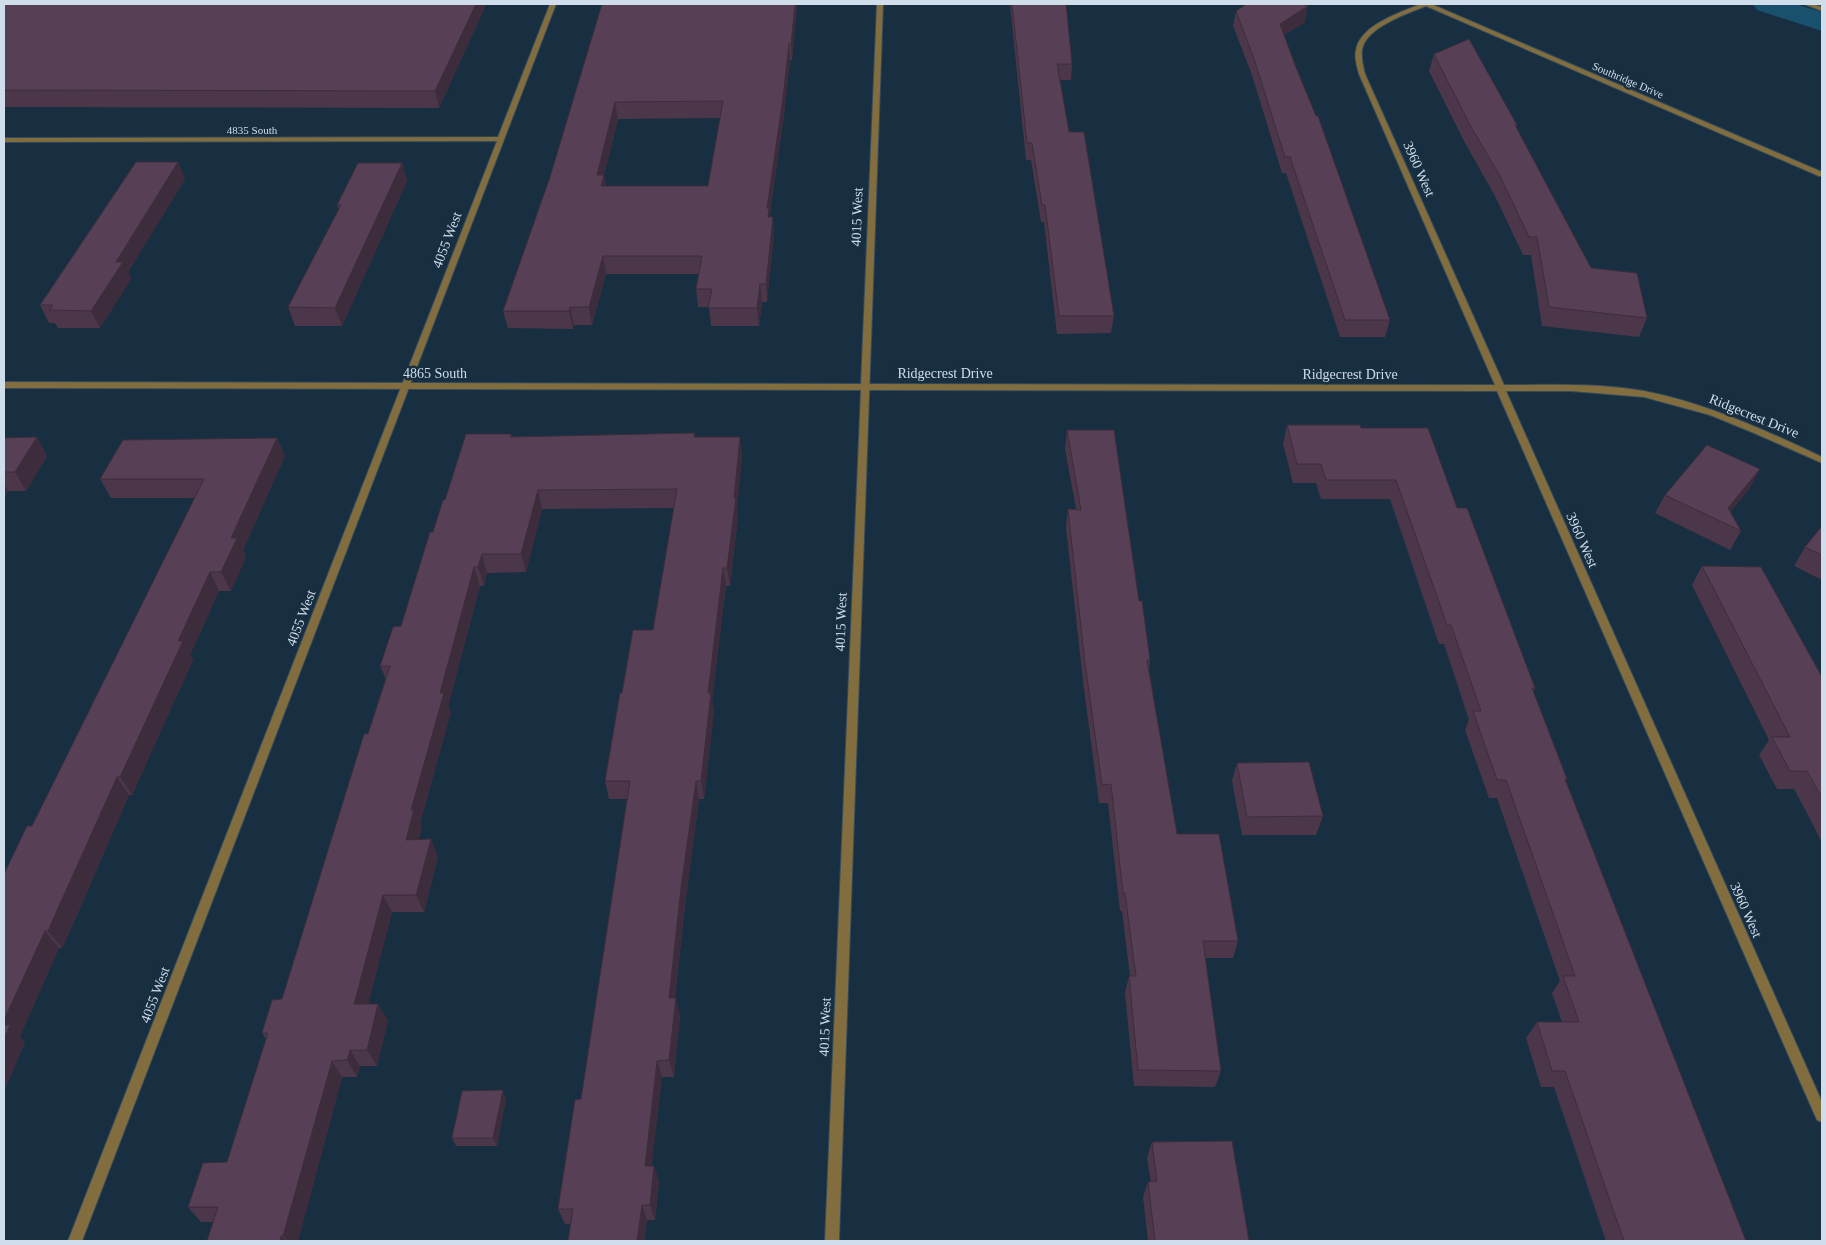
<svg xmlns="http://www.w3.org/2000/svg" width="1826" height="1245" font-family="Georgia,serif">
	<rect width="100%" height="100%" fill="#182f42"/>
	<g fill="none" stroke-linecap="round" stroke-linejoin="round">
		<path fill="#19506e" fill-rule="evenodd" d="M 1753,4 L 1795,4 L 1822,12 L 1822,31 L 1757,10 Z"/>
		<g stroke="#354b5d" stroke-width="2">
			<path id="service" d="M 1804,4 L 1812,4 L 1822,7 L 1822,11 Z"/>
		</g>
		<g stroke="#354b5d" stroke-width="2">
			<path id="minor" d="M 550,4 L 556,4 L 82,1241 L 68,1241 L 497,141 L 4,142 L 4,138 L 498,137 Z
				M 1421,4 L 1431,4 L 1822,172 L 1822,176 L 1819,176 L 1426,6 C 1407,14 1366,27 1362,50 C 1361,58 1363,66 1365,74 L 1504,385 C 1550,385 1598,383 1644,391 C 1706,403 1765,430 1822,457 L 1822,463 L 1754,433 L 1710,415 L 1644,397 L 1571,391 L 1506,391 L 1822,1102 L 1822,1122 L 1817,1120 L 1497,391 L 865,390 L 861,387 L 865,384 L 1495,385 L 1359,74 C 1357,66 1354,58 1356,50 C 1360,25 1401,12 1421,4 Z"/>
		</g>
		<g stroke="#354b5d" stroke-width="2">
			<path id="tertiary" d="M 877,4 L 883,4 L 839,1241 L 825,1241 L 861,390 L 4,388 L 4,382 L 861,384 Z"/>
		</g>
		<use href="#service" fill="#816d3e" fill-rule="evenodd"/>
		<use href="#minor" fill="#816d3e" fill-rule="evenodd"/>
		<use href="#tertiary" fill="#816d3e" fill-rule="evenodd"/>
	</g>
	<path fill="#4b3749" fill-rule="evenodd" d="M 4,4 L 484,4 L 485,7 L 439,108 L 4,107 Z
		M 602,4 L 797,4 L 792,60 L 790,60 L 784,114 L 770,214 L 774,234 L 767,302 L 762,302 L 759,326 L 711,326 L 709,307 L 698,307 L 696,289 L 699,274 L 606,274 L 592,325 L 574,325 L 573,329 L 508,328 L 503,311 L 550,177 ZM 720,118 L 708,186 L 606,186 L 604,175 L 618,119 Z
		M 1010,4 L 1066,4 L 1072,64 L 1071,80 L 1060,80 L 1069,132 L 1114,316 L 1111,333 L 1057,334 L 1044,222 L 1041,222 L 1031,160 L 1026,160 Z
		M 1236,11 L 1305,22 L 1284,35 L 1390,320 L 1385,337 L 1340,337 L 1286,173 L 1282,173 L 1252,75 L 1233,26 Z
		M 1434,54 L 1517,125 L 1516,128 L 1591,268 L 1647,318 L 1639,337 L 1542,326 L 1531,255 L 1523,255 L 1495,196 L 1465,143 L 1429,71 Z
		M 178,162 L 185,179 L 128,272 L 131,279 L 100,328 L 58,328 L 55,323 L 49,323 L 40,305 Z
		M 402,163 L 407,181 L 342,326 L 295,326 L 288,307 L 339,209 L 337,205 Z
		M 1287,425 L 1361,428 L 1457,508 L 1535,688 L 1533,693 L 1567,779 L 1566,781 L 1746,1241 L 1606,1241 L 1554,1087 L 1541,1087 L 1526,1038 L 1537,1022 L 1562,1022 L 1552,993 L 1560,981 L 1497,798 L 1489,798 L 1465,730 L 1469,720 L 1444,644 L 1439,644 L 1390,499 L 1321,499 L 1316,483 L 1293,483 L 1283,444 Z
		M 1067,430 L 1139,601 L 1150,660 L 1149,670 L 1177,834 L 1238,941 L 1233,958 L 1205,958 L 1221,1071 L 1215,1087 L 1134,1086 L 1125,993 L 1129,976 L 1130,976 L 1122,911 L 1120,911 L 1108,803 L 1099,803 L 1083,681 L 1066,528 L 1068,509 L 1076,509 L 1065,449 Z
		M 511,434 L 512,437 L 740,437 L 742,455 L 737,508 L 738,517 L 730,586 L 726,586 L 712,700 L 714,711 L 704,799 L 699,799 L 685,905 L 675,998 L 680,1015 L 674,1077 L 662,1077 L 651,1166 L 659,1181 L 655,1220 L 647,1220 L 644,1241 L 568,1241 L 571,1224 L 565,1224 L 558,1209 L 581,1099 L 627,799 L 609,799 L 605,781 L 622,693 L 653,630 L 674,508 L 542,509 L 526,572 L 487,573 L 484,586 L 480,586 L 448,706 L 451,712 L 420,823 L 422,828 L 418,840 L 438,857 L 424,912 L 392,912 L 368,1004 L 388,1020 L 377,1066 L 360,1066 L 357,1077 L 342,1077 L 298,1241 L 207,1241 L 214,1222 L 201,1222 L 188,1207 L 227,1162 L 266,1039 L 262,1033 L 282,999 L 386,679 L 380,666 L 401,626 L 433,532 L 445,500 Z
		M 37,437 L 47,456 L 26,491 L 8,491 L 4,498 L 4,438 Z
		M 277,438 L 285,456 L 243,550 L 246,557 L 231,591 L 219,591 L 190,655 L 193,660 L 132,795 L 129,795 L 73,924 L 62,948 L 59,948 L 20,1036 L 25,1042 L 4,1091 L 32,826 L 195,498 L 111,498 L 100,479 Z
		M 1750,488 L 1730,512 L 1741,531 L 1730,550 L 1655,513 L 1665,495 Z
		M 1822,526 L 1822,580 L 1794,566 L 1805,547 Z
		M 1702,566 L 1822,677 L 1822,843 L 1808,815 L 1794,789 L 1777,789 L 1759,755 L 1769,740 L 1692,585 Z
		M 1237,763 L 1323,816 L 1316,835 L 1242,835 L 1232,781 Z
		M 506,1099 L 497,1146 L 456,1146 L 452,1138 Z
		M 1152,1142 L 1249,1241 L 1148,1241 L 1143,1197 L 1148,1182 L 1151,1182 L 1147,1158 Z"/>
	<path fill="#3d2d3c" d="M 476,4 L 484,4 L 485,7 L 439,108 L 435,91 Z
		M 795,4 L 797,4 L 792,60 L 791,44 Z
		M 1308,6 L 1305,22 L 1277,39 L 1280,24 Z
		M 789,44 L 790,60 L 784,114 L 770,214 L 771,225 L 770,234 L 767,208 Z
		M 615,102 L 618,119 L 602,183 L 604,175 L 607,192 L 604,203 L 597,175 Z
		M 178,162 L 185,179 L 128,272 L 131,279 L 100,328 L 91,311 L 116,262 Z
		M 402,163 L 407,181 L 342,326 L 335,308 Z
		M 773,217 L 774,234 L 767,302 L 766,284 Z
		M 603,256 L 606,274 L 592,325 L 589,307 Z
		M 760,284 L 762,302 L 759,326 L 757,308 Z
		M 570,307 L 574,325 L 573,329 L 569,311 Z
		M 37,437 L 47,456 L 26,491 L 15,472 Z
		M 740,437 L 742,455 L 737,508 L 738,517 L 730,586 L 727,568 Z
		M 277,438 L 285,456 L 243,550 L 246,557 L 231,591 L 221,572 L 231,538 Z
		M 1760,469 L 1750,488 L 1722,522 L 1728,508 Z
		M 4,483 L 8,491 L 4,498 Z
		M 538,490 L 542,509 L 526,572 L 521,554 Z
		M 482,554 L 487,573 L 484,586 L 478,567 Z
		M 474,567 L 480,586 L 448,706 L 451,712 L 420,823 L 422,828 L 414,858 L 406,840 L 411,810 L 440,693 Z
		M 723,568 L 726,586 L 712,700 L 714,711 L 704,799 L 701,781 L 708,693 Z
		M 210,572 L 219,591 L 190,655 L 193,660 L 132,795 L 120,777 L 178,641 Z
		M 117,777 L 129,795 L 62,948 L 48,931 Z
		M 696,781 L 699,799 L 685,905 L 673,1015 L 669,998 L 681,888 Z
		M 431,839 L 438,857 L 424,912 L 416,895 Z
		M 383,895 L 392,912 L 364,1021 L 354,1004 Z
		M 45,931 L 59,948 L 20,1036 L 25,1042 L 4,1091 L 4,1020 Z
		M 676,998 L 680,1015 L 674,1077 L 669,1060 Z
		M 378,1004 L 388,1020 L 377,1066 L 367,1050 Z
		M 350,1050 L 360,1066 L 357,1077 L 347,1060 Z
		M 332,1061 L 342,1077 L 298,1241 L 288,1241 L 283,1236 Z
		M 657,1061 L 662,1077 L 650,1181 L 645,1166 Z
		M 503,1090 L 506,1099 L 497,1146 L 493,1138 Z
		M 654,1166 L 659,1181 L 655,1220 L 650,1205 Z
		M 642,1205 L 647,1220 L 644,1241 L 637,1241 Z
		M 281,1236 L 286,1241 L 280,1241 Z"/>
	<path fill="#574055" stroke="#3d2d3c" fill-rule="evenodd" d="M 4,4 L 476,4 L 435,91 L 4,90 Z
		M 602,4 L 795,4 L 791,44 L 789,44 L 783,98 L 767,208 L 769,208 L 768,217 L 773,217 L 766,284 L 760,284 L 757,308 L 708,308 L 712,289 L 696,289 L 702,256 L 603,256 L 589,307 L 570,307 L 569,311 L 503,311 L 550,177 ZM 723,101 L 708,186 L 601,186 L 604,175 L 597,175 L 615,102 Z
		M 1012,4 L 1066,4 L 1072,64 L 1057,64 L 1069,132 L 1084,132 L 1114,316 L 1059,316 L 1045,205 L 1042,205 L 1032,143 L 1027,143 Z
		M 1247,4 L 1301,4 L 1308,6 L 1280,24 L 1295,65 L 1316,116 L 1318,116 L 1390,320 L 1345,320 L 1290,157 L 1285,157 L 1254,59 L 1236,11 Z
		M 1469,39 L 1517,125 L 1515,125 L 1591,268 L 1637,273 L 1647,318 L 1549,307 L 1537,237 L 1529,237 L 1501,178 L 1470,125 L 1434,54 Z
		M 136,162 L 178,162 L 116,262 L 123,262 L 91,311 L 49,310 L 53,305 L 40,305 Z
		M 358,163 L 402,163 L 335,308 L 288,307 L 341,205 L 337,205 Z
		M 1287,425 L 1360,425 L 1361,428 L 1428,428 L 1457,508 L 1467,508 L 1535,688 L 1532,688 L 1567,779 L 1565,779 L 1746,1241 L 1624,1241 L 1565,1071 L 1552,1071 L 1537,1022 L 1579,1022 L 1563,976 L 1575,976 L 1506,780 L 1497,780 L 1473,711 L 1481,711 L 1451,625 L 1447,625 L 1396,480 L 1326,480 L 1321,464 L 1297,464 Z
		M 1067,430 L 1114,430 L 1139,601 L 1142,601 L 1150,660 L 1147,660 L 1177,834 L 1219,834 L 1238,941 L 1203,941 L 1221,1071 L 1138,1070 L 1129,976 L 1136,976 L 1125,893 L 1123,893 L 1111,784 L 1102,785 L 1085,663 L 1068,509 L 1081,510 Z
		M 695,433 L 694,437 L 740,437 L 734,498 L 736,498 L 727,568 L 723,568 L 708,693 L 711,693 L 701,781 L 696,781 L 681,888 L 669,998 L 676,998 L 669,1060 L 657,1061 L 645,1166 L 654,1166 L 650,1205 L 642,1205 L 637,1241 L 568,1241 L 573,1209 L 558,1209 L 575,1100 L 581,1099 L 630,781 L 605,781 L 620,693 L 622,693 L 633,630 L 653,630 L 677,489 L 538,490 L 521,554 L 482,554 L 478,567 L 474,567 L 440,693 L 444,693 L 411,810 L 414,809 L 406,840 L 431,839 L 416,895 L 383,895 L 354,1004 L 378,1004 L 367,1050 L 350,1050 L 347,1060 L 332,1061 L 283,1236 L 281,1236 L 280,1241 L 207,1241 L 218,1207 L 188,1207 L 203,1163 L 227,1162 L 268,1033 L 262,1033 L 272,1000 L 282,999 L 364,734 L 368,734 L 390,666 L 380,666 L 393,627 L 401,626 L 430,532 L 433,532 L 443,500 L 445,500 L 466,434 L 511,434 L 510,437 Z
		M 37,437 L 15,472 L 4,472 L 4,438 Z
		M 277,438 L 231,538 L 237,538 L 221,572 L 210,572 L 178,641 L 183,641 L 120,777 L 117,777 L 59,906 L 48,931 L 45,931 L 4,1020 L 4,874 L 27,826 L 32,826 L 204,479 L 100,479 L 123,440 Z
		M 1707,445 L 1760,469 L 1728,508 L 1741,531 L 1665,495 Z
		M 1822,526 L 1822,555 L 1805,547 Z
		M 1702,566 L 1761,567 L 1822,677 L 1822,798 L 1807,771 L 1790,771 L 1772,737 L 1790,737 Z
		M 1309,762 L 1323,816 L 1247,817 L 1237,763 Z
		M 4,1025 L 10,1025 L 4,1039 Z
		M 503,1090 L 493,1138 L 452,1138 L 462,1091 Z
		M 1232,1141 L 1249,1241 L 1155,1241 L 1148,1182 L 1157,1181 L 1152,1142 Z"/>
	<g text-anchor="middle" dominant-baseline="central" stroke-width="5" stroke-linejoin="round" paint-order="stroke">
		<g font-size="11" fill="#d0ddea" stroke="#182f42">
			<text transform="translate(1628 80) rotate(23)">Southridge Drive</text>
			<text x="252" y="130">4835 South</text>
		</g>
		<g font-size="14" fill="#d0ddea" stroke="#182f42">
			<text transform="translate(1419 169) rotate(66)">3960 West</text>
			<text transform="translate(857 217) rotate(-88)">4015 West</text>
			<text transform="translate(447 240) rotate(-69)">4055 West</text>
			<text x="435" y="373">4865 South</text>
			<text x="945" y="373">Ridgecrest Drive</text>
			<text x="1350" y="374">Ridgecrest Drive</text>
			<text transform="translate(1754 416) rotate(22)">Ridgecrest Drive</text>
			<text transform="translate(1582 540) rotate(66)">3960 West</text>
			<text transform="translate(301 618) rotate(-69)">4055 West</text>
			<text transform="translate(841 622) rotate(-88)">4015 West</text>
			<text transform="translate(1746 910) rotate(66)">3960 West</text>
			<text transform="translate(155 995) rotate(-69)">4055 West</text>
			<text transform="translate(825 1027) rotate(-88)">4015 West</text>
		</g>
	</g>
	<rect width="1826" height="1245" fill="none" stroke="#d0ddea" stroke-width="10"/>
</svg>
